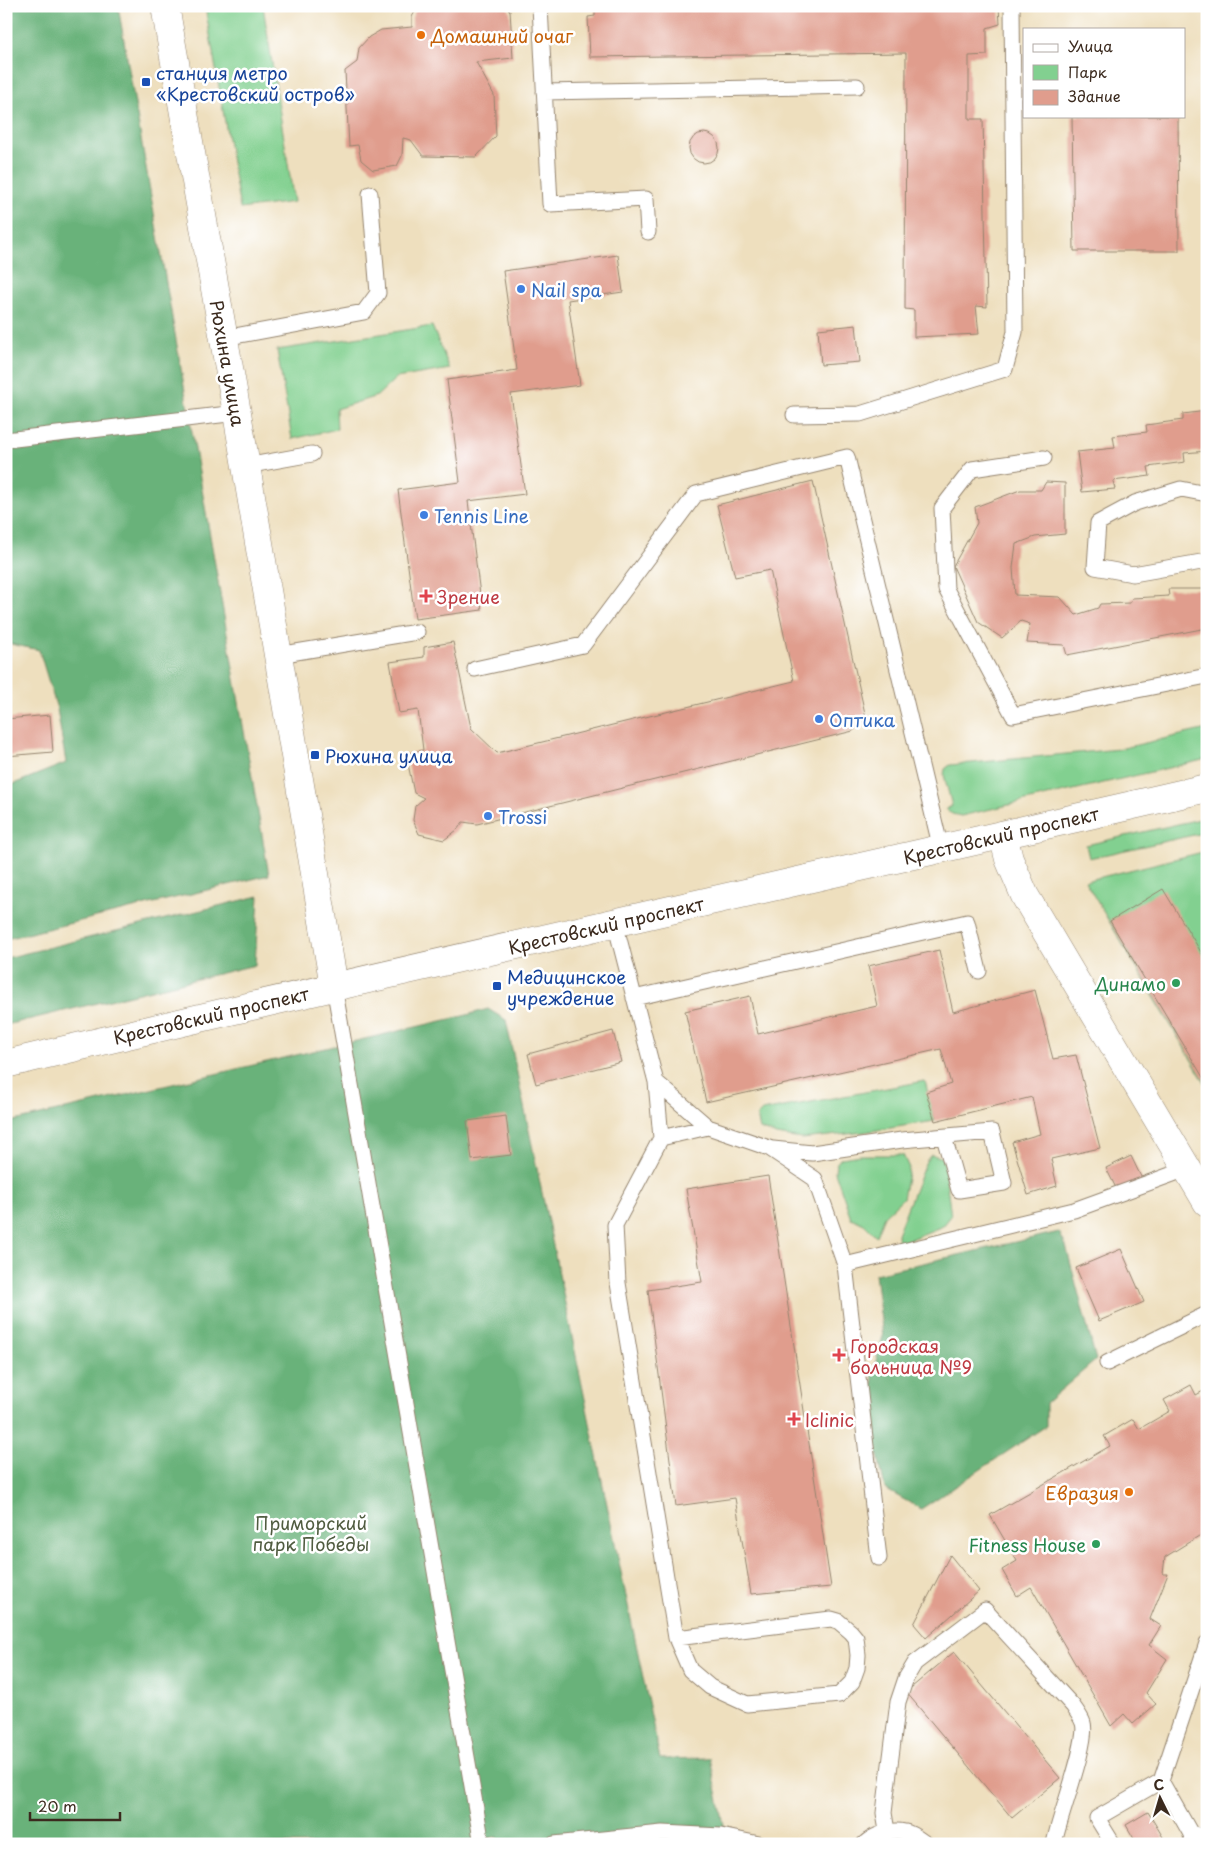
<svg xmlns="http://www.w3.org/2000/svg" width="1213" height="1850" viewBox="0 0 1213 1850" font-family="'Playpen Sans',sans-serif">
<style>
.green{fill:#82d090;stroke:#5e7d57}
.forest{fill:#69b27a;stroke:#526e4c}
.building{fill:#e09d8d}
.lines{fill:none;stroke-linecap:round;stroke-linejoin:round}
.service-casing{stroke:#94846e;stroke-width:17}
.minor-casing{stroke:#94846e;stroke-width:29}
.tertiary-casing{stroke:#94846e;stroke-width:29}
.service{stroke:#fff;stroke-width:15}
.minor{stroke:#fff;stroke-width:28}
.tertiary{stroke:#fff;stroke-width:28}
.food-dot{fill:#e8710a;stroke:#fff;stroke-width:2}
.transit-dot{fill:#1a4fb4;stroke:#fff;stroke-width:2}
.shop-dot{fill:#3f7fe0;stroke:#fff;stroke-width:2}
.health-dot{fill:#e0444e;stroke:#fff;stroke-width:2}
.leisure-dot{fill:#2e9e5b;stroke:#fff;stroke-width:2}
.labels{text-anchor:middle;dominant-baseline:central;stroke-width:5;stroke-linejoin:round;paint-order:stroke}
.food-label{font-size:18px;fill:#c56008;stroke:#fff;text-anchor:start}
.transit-label{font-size:18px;fill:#164399;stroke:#fff;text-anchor:start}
.shop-label{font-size:18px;fill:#366cbe;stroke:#fff;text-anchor:start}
.street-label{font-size:18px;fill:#3b2a1e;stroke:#fff}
.health-label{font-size:18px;fill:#be3a42;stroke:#fff;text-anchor:start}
.leisure-label{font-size:18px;fill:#27864d;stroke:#fff;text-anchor:end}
.park-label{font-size:18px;fill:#505c40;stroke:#fff}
</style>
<rect width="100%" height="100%" fill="#fff"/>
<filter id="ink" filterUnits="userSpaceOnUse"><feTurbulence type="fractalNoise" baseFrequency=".02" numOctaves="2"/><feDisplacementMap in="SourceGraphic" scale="10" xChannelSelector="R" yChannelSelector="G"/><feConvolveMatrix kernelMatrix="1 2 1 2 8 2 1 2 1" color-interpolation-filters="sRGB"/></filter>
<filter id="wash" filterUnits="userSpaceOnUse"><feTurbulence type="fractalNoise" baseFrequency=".0096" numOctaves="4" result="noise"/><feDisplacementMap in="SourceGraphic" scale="20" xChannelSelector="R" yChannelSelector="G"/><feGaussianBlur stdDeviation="1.12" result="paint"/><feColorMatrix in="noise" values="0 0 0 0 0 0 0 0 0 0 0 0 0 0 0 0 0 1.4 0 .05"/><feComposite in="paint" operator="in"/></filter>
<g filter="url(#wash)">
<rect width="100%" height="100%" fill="#eedfbe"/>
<!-- green -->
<path class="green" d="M205,6H263L294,202L240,209Z
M432,326L450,369L396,378L377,396L336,409L337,429L292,439L277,350Z
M1207,729V759L961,816L952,814L946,809L952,806L944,775L945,769L950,765L1119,749Z
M1200,819L1203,833L1089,858L1086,845Z
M1207,851V1086L1085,881Z
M925,1081L935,1121L865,1132L802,1139L776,1135L760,1129L757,1116L762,1111Z
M860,1155H903L909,1168L903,1198L884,1216L876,1236L864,1224L851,1218L835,1172L836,1164L841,1158Z
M931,1155L941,1157L944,1163L951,1216L943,1226L898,1244L897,1234L926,1161Z"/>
<!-- forest -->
<path class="forest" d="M6,6H118L269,875L6,939V787L66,763L57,709L39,650L6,643Z
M259,896L255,965L6,1025V958Z
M488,1009L506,1020L660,1759L710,1758L728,1844H500L497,1836L471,1844H6V1123L467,1015Z
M1059,1232L1066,1246L1096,1360L1046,1403V1426L921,1509L885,1489L871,1423L873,1372L883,1336L875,1274Z"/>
<g id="blocks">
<!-- building -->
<path class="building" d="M418,6H506L510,11L513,58L476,62L494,95L496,136L476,157L423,156L411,140L403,138L402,156L397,166L373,170L361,160L358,145L349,146L345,71L357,62L359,48L369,37L381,30L412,27V17Z
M595,6H999L1000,24L987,28V55L969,56V119H983L987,307L976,306L979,334L914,337V310L905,309L906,53L590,57L588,17L595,16Z
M1072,116H1178L1179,251H1074Z
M689 148a15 15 0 1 1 30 0a15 15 0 1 1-30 0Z
M618,255L623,292L568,300L580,385L511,394L525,494L468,501L482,610L415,619L398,490L460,482L447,380L517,370L503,271Z
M856,325L860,362L821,365L818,329Z
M1207,411V451L1184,453L1185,462L1148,467L1150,476L1113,481L1115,489L1082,492L1077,452L1115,448L1113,436L1147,432L1146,425L1183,420V414Z
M813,481L866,718L853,731L477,824L463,822L457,830L444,840L419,834L413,820L415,806L424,798L414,793L406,754L423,750L418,710L399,713L390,662L424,657V647L453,642L471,728L497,753L794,681L770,570L735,577L717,505Z
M1046,482L1065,483V534L1035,537L1016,544L1013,568L1015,595L1060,597L1076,615L1098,608L1100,604L1130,603L1132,598L1169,596L1168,589H1204L1207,581V628L1067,655L1064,645L1027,643L1030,624L1021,621L1002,638L978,622L953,566L977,523L975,507L1020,490H1041Z
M50,715L53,752L6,756V719Z
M1163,889L1207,962V1084L1110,921Z
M939,950L953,1012L1035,990L1053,1059L1076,1055L1100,1148L1051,1159L1057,1186L1028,1195L1012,1142L1040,1134L1032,1097L935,1121L926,1092L951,1084L941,1049L706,1102L685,1011L750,996L758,1034L877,1006L868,966Z
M613,1031L621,1062L536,1084L528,1054Z
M506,1116L511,1155L472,1160L467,1121Z
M1131,1156L1143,1181L1118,1192L1106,1168Z
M768,1176L831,1587L751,1594L735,1498L676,1506L648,1290L702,1282L686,1189Z
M1121,1249L1144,1302L1099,1321L1076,1268Z
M1191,1385L1196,1395L1207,1389V1531L1165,1557L1163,1574H1168L1150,1619L1161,1626L1149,1645L1167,1659L1146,1693L1156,1704L1133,1724L1124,1714L1111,1726L1031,1587L1017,1596L1002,1570L1017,1561L990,1515L1110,1446L1104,1436L1133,1419L1139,1429L1170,1411L1164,1400Z
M950,1555L979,1591L926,1638L914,1624Z
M954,1652L1060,1778L1012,1818L906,1692Z
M1148,1812L1167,1844H1137L1126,1825Z"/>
</g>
</g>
<g filter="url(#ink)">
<use href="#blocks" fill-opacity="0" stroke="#94846e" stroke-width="1"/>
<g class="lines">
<!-- service casing -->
<g class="service-casing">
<path id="service" d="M540,6L550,204L646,199L648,232
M544,92L857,86
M224,338L364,312L378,293L370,194
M794,415L860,414L1005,369L1015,332L1012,6
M6,440L237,413
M1044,458L972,469L942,508L946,589L1013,715L1207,676
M246,466L312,454
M1207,494L1181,489L1135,503L1098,523L1095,567L1133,574L1207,561
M278,655L417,632
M475,669L583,645L696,494L847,457L941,849
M615,923L656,1082L661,1138L615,1225L618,1283L676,1638L690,1670L710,1687L747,1704L839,1695L852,1682L857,1668L858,1655L856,1638L851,1632L838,1621L831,1619L676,1638
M334,986L482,1844
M634,998L967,922L979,971
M656,1082L708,1127
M661,1138L708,1127L769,1148L815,1179L845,1265L879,1558
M773,1149L812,1153L902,1140L992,1132L1004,1183L959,1190L944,1137
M845,1265L1074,1210L1173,1174L1186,1168
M1107,1363L1207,1314
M887,1831L884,1813L886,1796L898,1702L906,1678L915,1663L985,1610L1073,1706C1076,1711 1081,1717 1083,1723C1089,1741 1058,1820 1054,1844
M1191,1834L1207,1836
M554,1844L662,1833L721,1836L759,1844
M864,1844C875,1834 891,1829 905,1832C912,1833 920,1840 926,1844
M1113,1844L1097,1818L1161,1781
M1192,1844L1191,1834L1161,1781L1207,1643"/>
</g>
<!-- minor casing -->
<g class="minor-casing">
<path id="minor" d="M1003,835L1009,859L1025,896L1207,1202"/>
</g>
<!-- tertiary casing -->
<g class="tertiary-casing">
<path id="tertiary" d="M165,6L237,413L334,986
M6,1064C406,968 807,880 1207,788"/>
</g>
<!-- service -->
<use href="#service" class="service"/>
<!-- minor -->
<use href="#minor" class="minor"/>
<!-- tertiary -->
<use href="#tertiary" class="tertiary"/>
</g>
</g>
<!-- markers -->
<g class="food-dot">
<circle cx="421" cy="35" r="5"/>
<circle cx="1129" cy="1492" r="5"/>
</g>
<g class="transit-dot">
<rect x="141" y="77" width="10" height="10" rx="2.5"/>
<rect x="310" y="750" width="10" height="10" rx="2.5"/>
<rect x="492" y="981" width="10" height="10" rx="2.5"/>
</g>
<g class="shop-dot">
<circle cx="521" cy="289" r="5"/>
<circle cx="424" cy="515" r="5"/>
<circle cx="819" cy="719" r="5"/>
<circle cx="488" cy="816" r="5"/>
</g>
<g class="health-dot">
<path d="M423.5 588.5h5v5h5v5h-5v5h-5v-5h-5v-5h5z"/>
<path d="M836.5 1347.5h5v5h5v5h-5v5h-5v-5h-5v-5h5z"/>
<path d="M791.5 1411.5h5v5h5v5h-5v5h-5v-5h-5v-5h5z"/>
</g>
<g class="leisure-dot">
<circle cx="1176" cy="983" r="5"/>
<circle cx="1096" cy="1544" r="5"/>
</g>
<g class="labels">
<!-- food labels -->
<g class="food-label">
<text x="431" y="35">Домашний очаг</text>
<text x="1119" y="1492" text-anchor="end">Евразия</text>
</g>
<!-- transit labels -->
<g class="transit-label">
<text x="156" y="72">станция метро<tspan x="156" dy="21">«Крестовский остров»</tspan></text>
<text x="325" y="755">Рюхина улица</text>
<text x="507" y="976">Медицинское<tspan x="507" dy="21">учреждение</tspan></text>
</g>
<!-- shop labels -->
<g class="shop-label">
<text x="531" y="289">Nail spa</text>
<text x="434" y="515">Tennis Line</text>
<text x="829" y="719">Оптика</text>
<text x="498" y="816">Trossi</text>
</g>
<!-- street labels -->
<g class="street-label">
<text transform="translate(228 363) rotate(80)">Рюхина улица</text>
<text transform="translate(1001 835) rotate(-13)">Крестовский проспект</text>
<text transform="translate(606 925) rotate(-13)">Крестовский проспект</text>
<text transform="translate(211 1015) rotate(-13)">Крестовский проспект</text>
</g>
<!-- health labels -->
<g class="health-label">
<text x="437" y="596">Зрение</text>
<text x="850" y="1345">Городская<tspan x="850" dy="21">больница №9</tspan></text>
<text x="805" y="1419">Iclinic</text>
</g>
<!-- leisure labels -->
<g class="leisure-label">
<text x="1166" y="983">Динамо</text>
<text x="1086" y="1544">Fitness House</text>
</g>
<!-- park labels -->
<g class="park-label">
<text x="311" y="1522">Приморский<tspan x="311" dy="21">парк Победы</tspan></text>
</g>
</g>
<!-- margin -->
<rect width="1213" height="1850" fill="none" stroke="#fff" stroke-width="25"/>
<!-- legend -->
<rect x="1023" y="28" width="162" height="90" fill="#ffffff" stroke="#b1aaa5"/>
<rect x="1033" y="44" width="25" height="8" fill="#ffffff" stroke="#b1aaa5"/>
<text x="1068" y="52" font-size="15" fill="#3b2a1e">Улица</text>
<rect x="1033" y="65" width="25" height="15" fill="#82d090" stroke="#b1aaa5"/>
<text x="1068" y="78" font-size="15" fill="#3b2a1e">Парк</text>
<rect x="1033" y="90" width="25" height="15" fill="#e09d8d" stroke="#b1aaa5"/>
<text x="1068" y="102" font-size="15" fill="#3b2a1e">Здание</text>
<!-- north arrow -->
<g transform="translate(1160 1798) rotate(355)" stroke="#ffffff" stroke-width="4" paint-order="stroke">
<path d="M0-4L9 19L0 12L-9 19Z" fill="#3b2a1e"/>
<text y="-8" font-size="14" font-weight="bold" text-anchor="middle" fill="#3b2a1e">С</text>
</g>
<!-- scale -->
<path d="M30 1812v8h90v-8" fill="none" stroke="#3b2a1e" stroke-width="2.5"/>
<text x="38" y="1812" font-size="15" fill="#3b2a1e" stroke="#ffffff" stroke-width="4" paint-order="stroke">20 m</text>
</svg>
